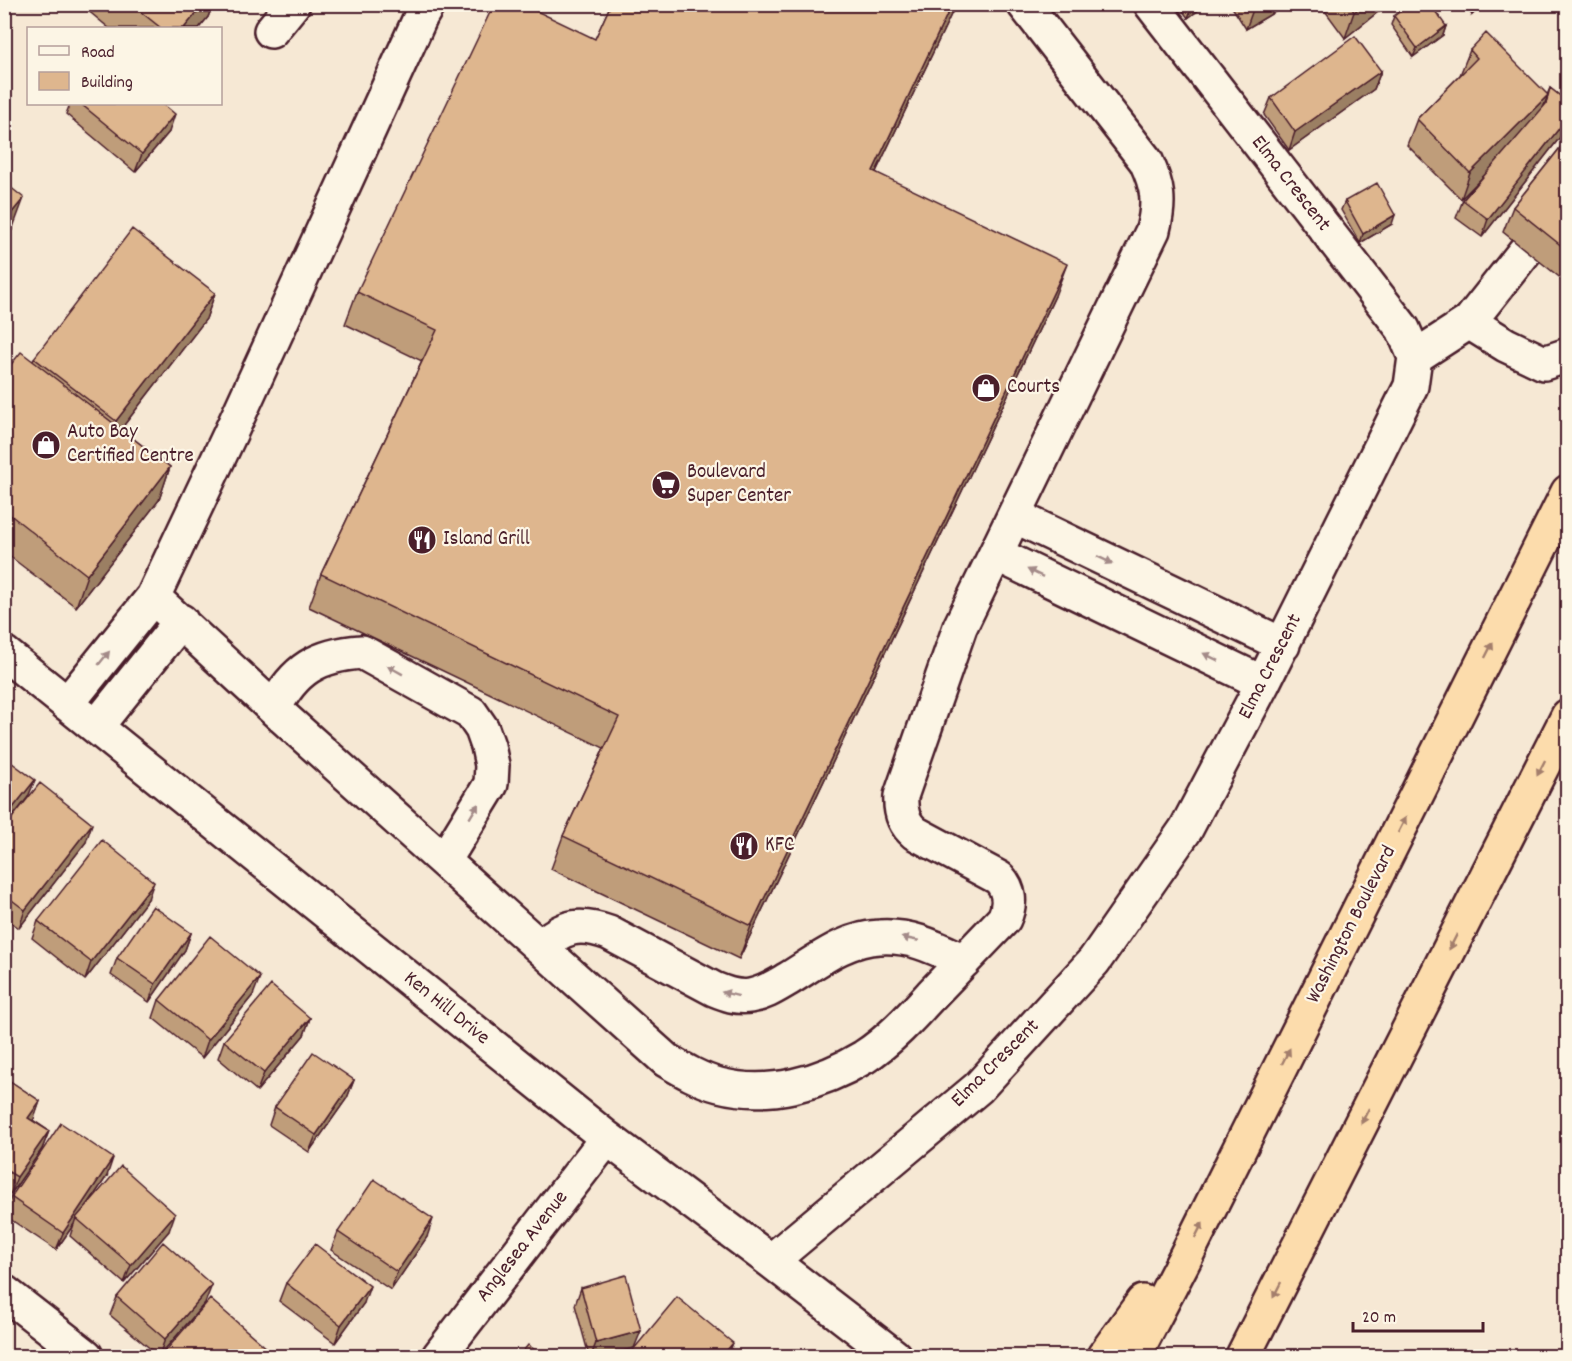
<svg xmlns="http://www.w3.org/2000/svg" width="1572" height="1361" viewBox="0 0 1572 1361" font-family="Dekko,sans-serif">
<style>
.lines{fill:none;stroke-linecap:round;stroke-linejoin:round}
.minor-casing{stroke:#4a1f2b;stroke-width:38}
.highway-casing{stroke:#4a1f2b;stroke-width:38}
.minor{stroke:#fcf5e5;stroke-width:33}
.highway{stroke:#fcdcac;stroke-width:33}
.wall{fill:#bf9d7a;stroke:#4a1f2b;stroke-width:1.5}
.shaded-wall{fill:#9b7f63;stroke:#4a1f2b;stroke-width:1.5}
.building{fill:#deb68e;stroke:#4a1f2b;stroke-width:1.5}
.oneway{fill:#a38a88}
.oneway2{fill:#a37e6c}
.labels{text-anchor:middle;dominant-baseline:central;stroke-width:4.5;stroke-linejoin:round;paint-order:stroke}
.street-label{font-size:21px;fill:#4a1f2b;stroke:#fcf5e5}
.poi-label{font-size:21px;fill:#4a1f2b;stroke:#fcf5e5;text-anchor:start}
</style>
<rect width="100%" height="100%" fill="#f6e8d4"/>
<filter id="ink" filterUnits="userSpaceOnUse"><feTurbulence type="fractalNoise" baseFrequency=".0167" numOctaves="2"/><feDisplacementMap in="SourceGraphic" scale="12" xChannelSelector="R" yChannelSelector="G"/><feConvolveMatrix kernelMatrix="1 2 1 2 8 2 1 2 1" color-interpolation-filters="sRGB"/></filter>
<g filter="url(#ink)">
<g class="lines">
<!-- minor casing -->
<g class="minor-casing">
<path id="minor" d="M271,31L293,4
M1469,322L1506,345L1544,363L1568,355
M1415,357L1469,322L1526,250
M1015,516L1283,645
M996,554L1263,683
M153,597L274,709L666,1060C683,1070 700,1080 719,1085C769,1098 821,1083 864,1057C889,1041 911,1017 931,995C955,970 980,944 1004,919C1011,904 1010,890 999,878L915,833C903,823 900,811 901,796L960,627L1153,230C1160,202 1158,187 1146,161L1024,4
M4,653L607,1138L771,1261L894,1356
M67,704L153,597L230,434L421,16L428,4
M274,709C294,669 318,655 362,652L471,713L482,729L488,746L492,765L491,784L444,861
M96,727L181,621
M540,947C563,926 579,922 609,933L714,989C726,994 737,998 750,996C764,994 776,986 788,979C816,962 846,938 880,937C912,935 936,948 964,961
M771,1261L978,1088L1094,961L1186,829L1263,683L1411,386L1415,357L1403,329L1151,4
M4,1292L86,1356
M439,1356L607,1138"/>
</g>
<!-- highway casing -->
<g class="highway-casing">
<path id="highway" d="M1104,1356L1143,1302
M1134,1356L1185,1258L1568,492
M1243,1356L1568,716"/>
</g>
<!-- minor -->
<use href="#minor" class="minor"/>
<!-- highway -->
<use href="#highway" class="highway"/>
</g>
<!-- wall -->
<path class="wall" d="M80,4H213L208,17L199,28H109Z
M611,4H956L876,172L1055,296L739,959L551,869L563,836L604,748L309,607L321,574L422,361L345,324L357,292L595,39Z
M1178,4H1207L1188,18Z
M1230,4H1288L1246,29Z
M1320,4H1388L1345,38Z
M1463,4H1484L1472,15Z
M1394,16L1446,26L1443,35L1413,57L1391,25Z
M1470,50L1547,95L1550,88L1568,102V127L1482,237L1456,218L1463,200L1487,173L1461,199L1407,145L1417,119L1460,75Z
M1381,71L1374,89L1289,150L1264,115L1271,98Z
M70,104H163L169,132L135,172L66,114Z
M1568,138V284L1503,232L1513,207Z
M1345,201L1392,224L1360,243L1341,210Z
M215,293L206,319L121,429L170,467L159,500L76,607L4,552V373L33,361L34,358Z
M4,828L86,842L19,928L4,917Z
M148,899L85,980L32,938L38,921Z
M191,933L185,950L149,1002L111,975L117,958Z
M253,995L202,1058L153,1018L159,1000Z
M310,1018L304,1035L257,1091L218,1058L224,1041Z
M4,1077L40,1101L33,1120L49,1131L42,1149L10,1195L4,1191Z
M354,1080L347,1098L309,1152L269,1125L275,1107Z
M107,1176L86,1207L169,1231L124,1283L70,1236L74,1224L56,1250L4,1215L11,1197Z
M338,1232L427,1237L391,1290L331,1250Z
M286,1283L364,1303L335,1343L279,1301Z
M581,1288L604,1356H589L575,1305Z
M117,1297L205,1303L159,1356L110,1315Z"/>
<!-- shaded-wall -->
<path class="shaded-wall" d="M204,4H213L208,17L199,28H184Z
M952,4H956L861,203L873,171Z
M1193,4H1207L1188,18Z
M1255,4H1288L1246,29Z
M1364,4H1388L1345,38L1354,12Z
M1477,4H1484L1472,15L1475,6Z
M1446,26L1443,35L1413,57L1417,48Z
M1381,71L1374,89L1289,150L1295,132Z
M1548,95L1538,121L1461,199L1470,173Z
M175,114L169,132L135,172L142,154Z
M1568,117V127L1482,237L1488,219Z
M24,198L12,230L4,240V222Z
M1395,215L1392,224L1360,243L1363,234Z
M1067,264L1055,296L739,959L751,926Z
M215,293L206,319L107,447L116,421Z
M170,467L159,500L76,607L87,575Z
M35,780L28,797L4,828V819Z
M92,824L86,842L19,928L25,910Z
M154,882L148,899L85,980L91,962Z
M191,933L185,950L149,1002L155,984Z
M260,977L253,995L202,1058L208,1040Z
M310,1018L304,1035L257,1091L264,1073Z
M9,1050L4,1064V1057Z
M354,1080L347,1098L309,1152L316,1135Z
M40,1101L34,1119L22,1135L28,1118Z
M49,1131L42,1149L10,1195L17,1177Z
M113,1158L107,1176L78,1219L76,1218L74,1224L56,1250L63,1233Z
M175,1214L169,1231L124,1283L131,1265Z
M433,1219L427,1237L391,1290L397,1272Z
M212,1285L205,1303L159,1356L165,1339Z
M370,1286L364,1303L335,1343L341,1325Z
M641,1331L634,1348L604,1356H591L596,1343Z
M733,1343L728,1356H722Z"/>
<!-- building -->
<path class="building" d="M131,4H204L184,28H161Z
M494,4H522L595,39L611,4H952L873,171L1067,264L751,926L563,836L619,717L321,574L437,330L357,292Z
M1349,4H1364L1354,12Z
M1410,4H1430L1446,26L1417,48L1394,16Z
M1486,33L1548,95L1470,173L1417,119L1477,58L1470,50Z
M1355,36L1381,71L1295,132L1271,98Z
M1550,88L1568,102V117L1488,219L1463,200L1546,104Z
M81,104H163L175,114L142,154Z
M1568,138V251L1513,207Z
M4,182L24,198L4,222Z
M1377,183L1395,215L1363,234L1345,201Z
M132,229L215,293L116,421L34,358Z
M21,352L170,467L87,575L4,510V373Z
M4,757L35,780L4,819Z
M40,783L92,824L25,910L4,894V828Z
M102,840L154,882L91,962L38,921Z
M153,906L191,933L155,984L117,958Z
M210,936L260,977L208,1040L159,1000Z
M271,985L310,1018L264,1073L224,1041Z
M4,1047L9,1050L4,1057Z
M313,1052L354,1080L316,1135L275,1107Z
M4,1077L40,1101L28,1118L49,1131L17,1177L4,1169Z
M61,1123L113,1158L63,1233L11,1197Z
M121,1166L175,1214L131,1265L76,1218Z
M374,1179L433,1219L397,1272L338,1232Z
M163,1242L212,1285L165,1339L117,1297Z
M315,1244L370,1286L341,1325L286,1283Z
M626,1275L641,1331L596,1343L581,1288Z
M677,1297L733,1343L722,1356H628Z
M210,1299L276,1356H164L162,1355Z
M528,1345L544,1356H519Z"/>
<!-- one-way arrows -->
<defs><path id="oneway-solid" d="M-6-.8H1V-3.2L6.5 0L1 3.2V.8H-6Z" transform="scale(1.5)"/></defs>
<g class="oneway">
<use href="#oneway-solid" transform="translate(1105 560) rotate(26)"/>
<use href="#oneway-solid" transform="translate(1035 573) rotate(-154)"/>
<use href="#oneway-solid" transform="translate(1211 657) rotate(-154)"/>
<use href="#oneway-solid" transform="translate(104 658) rotate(-51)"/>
<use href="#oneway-solid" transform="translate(395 670) rotate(-151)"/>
<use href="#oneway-solid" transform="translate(474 811) rotate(-59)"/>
<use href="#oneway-solid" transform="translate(910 939) rotate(-169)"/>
<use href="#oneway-solid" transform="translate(730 994) rotate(-166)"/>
</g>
<g class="oneway2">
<use href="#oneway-solid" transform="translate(1489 650) rotate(-63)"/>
<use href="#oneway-solid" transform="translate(1541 768) rotate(117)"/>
<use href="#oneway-solid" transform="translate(1402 825) rotate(-63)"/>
<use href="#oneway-solid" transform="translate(1453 942) rotate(117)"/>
<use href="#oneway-solid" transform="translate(1286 1056) rotate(-63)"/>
<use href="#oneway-solid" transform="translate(1365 1116) rotate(117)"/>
<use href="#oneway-solid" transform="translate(1199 1230) rotate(-63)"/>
<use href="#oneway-solid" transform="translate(1277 1290) rotate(117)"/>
</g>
</g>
<!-- icons -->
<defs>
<g id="shop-disc" transform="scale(1.5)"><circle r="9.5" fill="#4a1f2b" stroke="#fcf5e5"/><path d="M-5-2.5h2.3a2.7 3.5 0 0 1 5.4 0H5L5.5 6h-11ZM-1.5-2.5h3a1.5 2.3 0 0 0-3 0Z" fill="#fff"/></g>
<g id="supermarket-disc" transform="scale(1.5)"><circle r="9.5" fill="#4a1f2b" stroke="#fcf5e5"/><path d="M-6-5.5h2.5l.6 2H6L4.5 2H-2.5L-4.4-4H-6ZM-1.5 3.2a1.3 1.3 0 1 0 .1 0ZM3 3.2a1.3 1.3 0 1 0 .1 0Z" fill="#fff"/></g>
<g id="restaurant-disc" transform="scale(1.5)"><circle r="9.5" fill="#4a1f2b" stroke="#fcf5e5"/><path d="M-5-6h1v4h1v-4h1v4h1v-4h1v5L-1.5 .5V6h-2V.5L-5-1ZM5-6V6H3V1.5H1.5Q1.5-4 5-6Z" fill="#fff"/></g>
</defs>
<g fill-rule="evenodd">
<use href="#shop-disc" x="986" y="388"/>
<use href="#shop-disc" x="46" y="445"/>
<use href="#supermarket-disc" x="666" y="485"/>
<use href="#restaurant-disc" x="422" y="540"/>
<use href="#restaurant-disc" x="744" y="846"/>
</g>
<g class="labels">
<!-- street labels -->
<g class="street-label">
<text transform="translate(1290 184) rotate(52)">Elma Crescent</text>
<text transform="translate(1271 667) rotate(-63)">Elma Crescent</text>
<text transform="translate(1352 925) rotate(-63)">Washington Boulevard</text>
<text transform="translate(446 1009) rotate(39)">Ken Hill Drive</text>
<text transform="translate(996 1064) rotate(-45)">Elma Crescent</text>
<text transform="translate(523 1247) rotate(-52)">Anglesea Avenue</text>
</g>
<!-- poi labels -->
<g class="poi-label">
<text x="1007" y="388">Courts</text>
<text x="67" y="433">Auto Bay<tspan x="67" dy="24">Certified Centre</tspan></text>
<text x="687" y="473">Boulevard<tspan x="687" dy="24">Super Center</tspan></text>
<text x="443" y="540">Island Grill</text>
<text x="765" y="846">KFC</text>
</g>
</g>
<!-- margin -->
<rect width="1572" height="1361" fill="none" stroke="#fcf5e5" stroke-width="24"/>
<rect x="12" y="12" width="1548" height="1337" fill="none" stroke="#4a1f2b" stroke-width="2" filter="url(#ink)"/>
<!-- legend -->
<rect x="27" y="27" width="195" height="78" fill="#fcf5e5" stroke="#b59f9b" stroke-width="1.5"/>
<rect x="39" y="46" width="30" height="9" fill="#fcf5e5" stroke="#b59f9b" stroke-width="1.5"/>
<text x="81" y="57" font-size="18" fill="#4a1f2b">Road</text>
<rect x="39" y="72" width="30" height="18" fill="#deb68e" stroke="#b59f9b" stroke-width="1.5"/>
<text x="81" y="87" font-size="18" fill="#4a1f2b">Building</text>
<!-- scale -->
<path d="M1353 1322v9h130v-9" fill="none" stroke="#4a1f2b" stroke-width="3"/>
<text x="1362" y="1322" font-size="18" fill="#4a1f2b" stroke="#fcf5e5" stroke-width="4.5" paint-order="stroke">20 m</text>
</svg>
